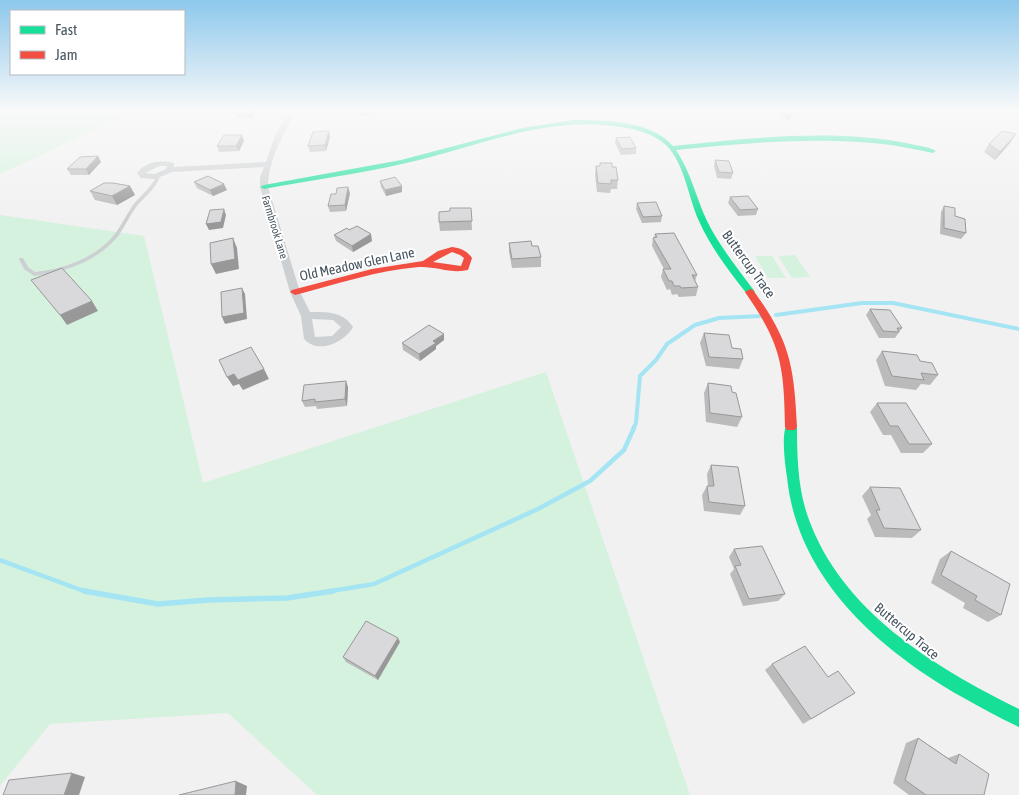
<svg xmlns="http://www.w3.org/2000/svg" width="1019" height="795" viewBox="0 0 1019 795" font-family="'Asap Condensed',sans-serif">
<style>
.green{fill:#d4f2de}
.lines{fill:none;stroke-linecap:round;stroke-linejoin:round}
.stream-far2{stroke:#a5e5f3;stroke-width:4}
.stream-far1{stroke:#a5e5f3;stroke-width:4.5}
.stream{stroke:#a5e5f3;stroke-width:5.5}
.lane{fill:#cdd0d2;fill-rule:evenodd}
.street{fill:#cdd0d2;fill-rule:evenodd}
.fast{fill:#16e098;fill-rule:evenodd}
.jam{fill:#f24e42;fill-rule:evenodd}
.wall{fill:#bbbbbc}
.shaded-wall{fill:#989899}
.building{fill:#d9d9db;stroke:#989899}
.labels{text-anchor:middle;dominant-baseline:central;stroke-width:4;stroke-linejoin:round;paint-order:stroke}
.far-street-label{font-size:11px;fill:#465460;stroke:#fff}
.street-label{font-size:14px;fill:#465460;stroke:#fff}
</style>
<rect width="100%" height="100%" fill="#f2f1f1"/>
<!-- green -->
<path class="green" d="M0,110H136L0,174Z
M0,215L144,236L203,483L546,372L690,795H317L228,713L50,724L0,786Z
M795,255L810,277L792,278L778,256Z
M755,256H772L786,278H768Z"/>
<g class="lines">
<!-- stream-far2 -->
<path class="stream-far2" d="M776,315L862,303H893L1019,329
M633,429L636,423L640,376L656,360L667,344L695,325L719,318L762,316"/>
<!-- stream-far1 -->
<path class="stream-far1" d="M0,560L81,590L91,592
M325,592L374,584L538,509L590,481L624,450L634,428"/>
<!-- stream -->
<path class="stream" d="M84,591L158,604L208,600L287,598L333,591"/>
<!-- lane -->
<path class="lane" d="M157,175L160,176C156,189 145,196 137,206C130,215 125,226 119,235C99,261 65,272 34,276L24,269L19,259V258H23L28,267L35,272C64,269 95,258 114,235C121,226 126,215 133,205C141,195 151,188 157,175Z"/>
<!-- street -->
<path class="street" d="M291,110H297C284,133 268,160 268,187L300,292L310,312C326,312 343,311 353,327C345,342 318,355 304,339L301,316L290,292L260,187V177L264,167L172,172L155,179L141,178L137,173C147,161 159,160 174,163V167L266,162L275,135ZM159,166H167L166,169L155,174L145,173ZM312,319L333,320L341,327L332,336L315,337Z"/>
<!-- fast -->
<path class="fast" d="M573,120C604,120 651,120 673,146C749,138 836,128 911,144C919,146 930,147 936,151L933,153C919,150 905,147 891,145C820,136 747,143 676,150C691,172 696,198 707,221C720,247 738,269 755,292L750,295L747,294C729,271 711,248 699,221C688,197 685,164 666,145C654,134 636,129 621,127C545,115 478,147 406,163C359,174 311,180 264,189L260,187L264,185L401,160L522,128Z
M791,422L795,424L797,427C797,457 798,489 808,517C841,611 934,667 1019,709V727C999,718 980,707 962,697C878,649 797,578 787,477C785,464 781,434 787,424Z"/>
<!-- jam -->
<path class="jam" d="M452,247C461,248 467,251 472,258L468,270C451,274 436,266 419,267C377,270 335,285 295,295L290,292L292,290L372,269L423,261L438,251ZM452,252L460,255L464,258L461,266L433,262Z
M750,289L753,290C790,341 794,365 797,427L795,430H787L785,427C784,365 781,344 745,292Z"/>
</g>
<!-- wall -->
<path class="wall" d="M255,110L251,118H237L235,113Z
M359,110H372L371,115L360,116Z
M777,110H796L788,121Z
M329,131L330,137L326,151L310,152L308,146Z
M616,138L636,148V154L621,155L615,143Z
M244,141L239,151L219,152L217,146Z
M1010,143L995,160L984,152L989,144Z
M98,156L101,162L89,175H71L67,169Z
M715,160L733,173L731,179L717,178L714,166Z
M600,163L612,167L618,180L617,189H611L610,193L597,192L595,175L596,166H600Z
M380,181L402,186V192L386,196L381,187Z
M194,182L227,190L213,196L197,188Z
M130,186L135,195L117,205L95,200L90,191Z
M350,193L346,211L330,212L328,206L336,194Z
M730,197L758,209L756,215L738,216L728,203Z
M637,203L662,216L661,222L642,223L636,209Z
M944,206L955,216L966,233L961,239L940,234L941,212Z
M471,208L472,230L440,231L439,222L450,211Z
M349,230L372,241L353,252L336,241L334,235Z
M655,234L697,275L695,281L698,287L696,296L679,297L677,294L672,295L670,289L667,290L661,277L663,269H664L652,246L653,238H654Z
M509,243L532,246L541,257V267L512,268L509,252Z
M870,309L902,328L895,338H879L866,315Z
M704,333L732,348L743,359L739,369L706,366L700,343Z
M444,334V340L436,346V349L420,361L403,350L402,343Z
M882,351L920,361L938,375L930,385L921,384L916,390L885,386L876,360Z
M708,383L732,392L742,417L737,427L706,422L704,393Z
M348,387L347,406L317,409L316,406L305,407L302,401Z
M877,403L932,444L923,453H901L891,435H883L870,412Z
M711,465L745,506L740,515L704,511L702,495L707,486H708L707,474Z
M870,487L921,530L912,538L875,537L867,519L871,515L862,496Z
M734,549L785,594L778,601L743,606L730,574L734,569L729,557Z
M951,551L1001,615L988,622L963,608L965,603L931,583L940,559Z
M400,642L378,680L346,662L343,657Z
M772,664L828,677L855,693L803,724L765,670Z
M918,738L948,758L959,754L984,795H909L893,783L906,743Z"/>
<!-- shaded-wall -->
<path class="shaded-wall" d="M250,110H255L251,118L249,112Z
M794,110H796L788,121L790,116Z
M329,131L330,137L326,151L325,145Z
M1016,134L1010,143L995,160L1000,152Z
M242,135L244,141L239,151L236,146Z
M98,156L101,162L89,175L86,169Z
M224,184L227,190L213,196L210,190Z
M130,186L135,195L117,205L112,196Z
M402,186V192L386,196L385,190Z
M348,187L350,193L346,211L345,205Z
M224,209L226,215L223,228L209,230L206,224Z
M371,234L372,241L353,252L352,246Z
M233,238L237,248L239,269L216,274L211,264Z
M242,288L245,294L247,319L225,324L222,317Z
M92,301L98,311L67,325L60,315Z
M444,334V340L436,346V349L420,361L419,354L433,341Z
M264,369L269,379L243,390L239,384L233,386L227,377L234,374Z
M346,381L348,387L347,406L345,399Z
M398,638L400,642L378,680L375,676Z
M72,773L85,777L79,795H64Z
M236,781L247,786L246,795H235Z"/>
<!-- building -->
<path class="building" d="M236,110H250L249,112L235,113Z
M784,110H794L790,116Z
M329,131L325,145L308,146L313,132Z
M1002,131L1016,134L1000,152L989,144Z
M224,135H242L236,146H217Z
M630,137L636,148L622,149L616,138Z
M98,156L86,169H67L80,157Z
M715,160L729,161L733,173L719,172Z
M600,163H612V167H616L618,180H611V184L598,183L596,166H600Z
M208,176L224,184L210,190L194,182Z
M395,177L402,186L385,190L380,181Z
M104,183H113L130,186L112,196L90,191Z
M348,187L345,205L328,206L331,194H336L337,188Z
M748,196L758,209L740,210L730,197Z
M656,202L662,216L643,217L637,203Z
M944,206L955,208V216L965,219L966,233L944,228Z
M450,208H471L472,221L439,222V212L450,211Z
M224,209L221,222L206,224L210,210Z
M357,226L371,234L352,246L334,235L347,228L349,230Z
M674,233L697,275H692L698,287L681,288L680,286H674L672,281H669L663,269H671L653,238L657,237L655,234Z
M233,238L235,259L211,264L210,243Z
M531,241L532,246H538L541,257L512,259L509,243Z
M62,268L92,301L60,315L31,280Z
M242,288L244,313L222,317L221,292Z
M870,309L890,310L902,328H897L899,332L883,331Z
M429,325L444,334L433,341L436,343L419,354L402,343Z
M704,333L729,335L732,348L741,349L743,359L709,357Z
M251,347L264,369L238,380L234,374L227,377L219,360Z
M882,351L917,355L920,361L932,363L938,375L921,373L924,380L892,376Z
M346,381L345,399L315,402V399L302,401L304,385Z
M708,383L731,386L732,392L736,393L742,417L710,413Z
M877,403H906L932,444H909L898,426H890Z
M711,465L738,467L745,506L709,502L707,486H714Z
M870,487L900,488L921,530L884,528L876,510H880Z
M762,546L785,594L749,599L735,566L741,565L734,549Z
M951,551L1010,584L1001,615L975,600L977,596L941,575Z
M366,621L398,638L375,676L343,657Z
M805,646L828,677L838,671L855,693L811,719L772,664Z
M918,738L956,764L959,754L989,774L984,795H926L905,780Z
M72,773L64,795H3L9,780Z
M236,781L235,795H179Z"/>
<!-- sky -->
<linearGradient id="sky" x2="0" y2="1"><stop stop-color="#8dc8ec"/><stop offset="0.5" stop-color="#f9f9f9"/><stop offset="1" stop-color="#f9f9f9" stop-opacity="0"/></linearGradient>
<rect width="1019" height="221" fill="url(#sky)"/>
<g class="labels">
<!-- far-street labels -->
<g class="far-street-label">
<text transform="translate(275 227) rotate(73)">Farmbrook Lane</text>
</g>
<!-- street labels -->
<g class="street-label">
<text transform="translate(357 264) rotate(-12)">Old Meadow Glen Lane</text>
<text transform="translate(749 264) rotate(54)">Buttercup Trace</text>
<text transform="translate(907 631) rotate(40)">Buttercup Trace</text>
</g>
</g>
<!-- legend -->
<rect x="10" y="10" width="175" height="65" fill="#ffffff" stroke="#b5bbbf"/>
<rect x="20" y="26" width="25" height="8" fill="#16e098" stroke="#b5bbbf"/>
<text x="55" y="35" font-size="15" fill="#465460">Fast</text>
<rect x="20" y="51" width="25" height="8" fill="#f24e42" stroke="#b5bbbf"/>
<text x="55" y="60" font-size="15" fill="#465460">Jam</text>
</svg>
